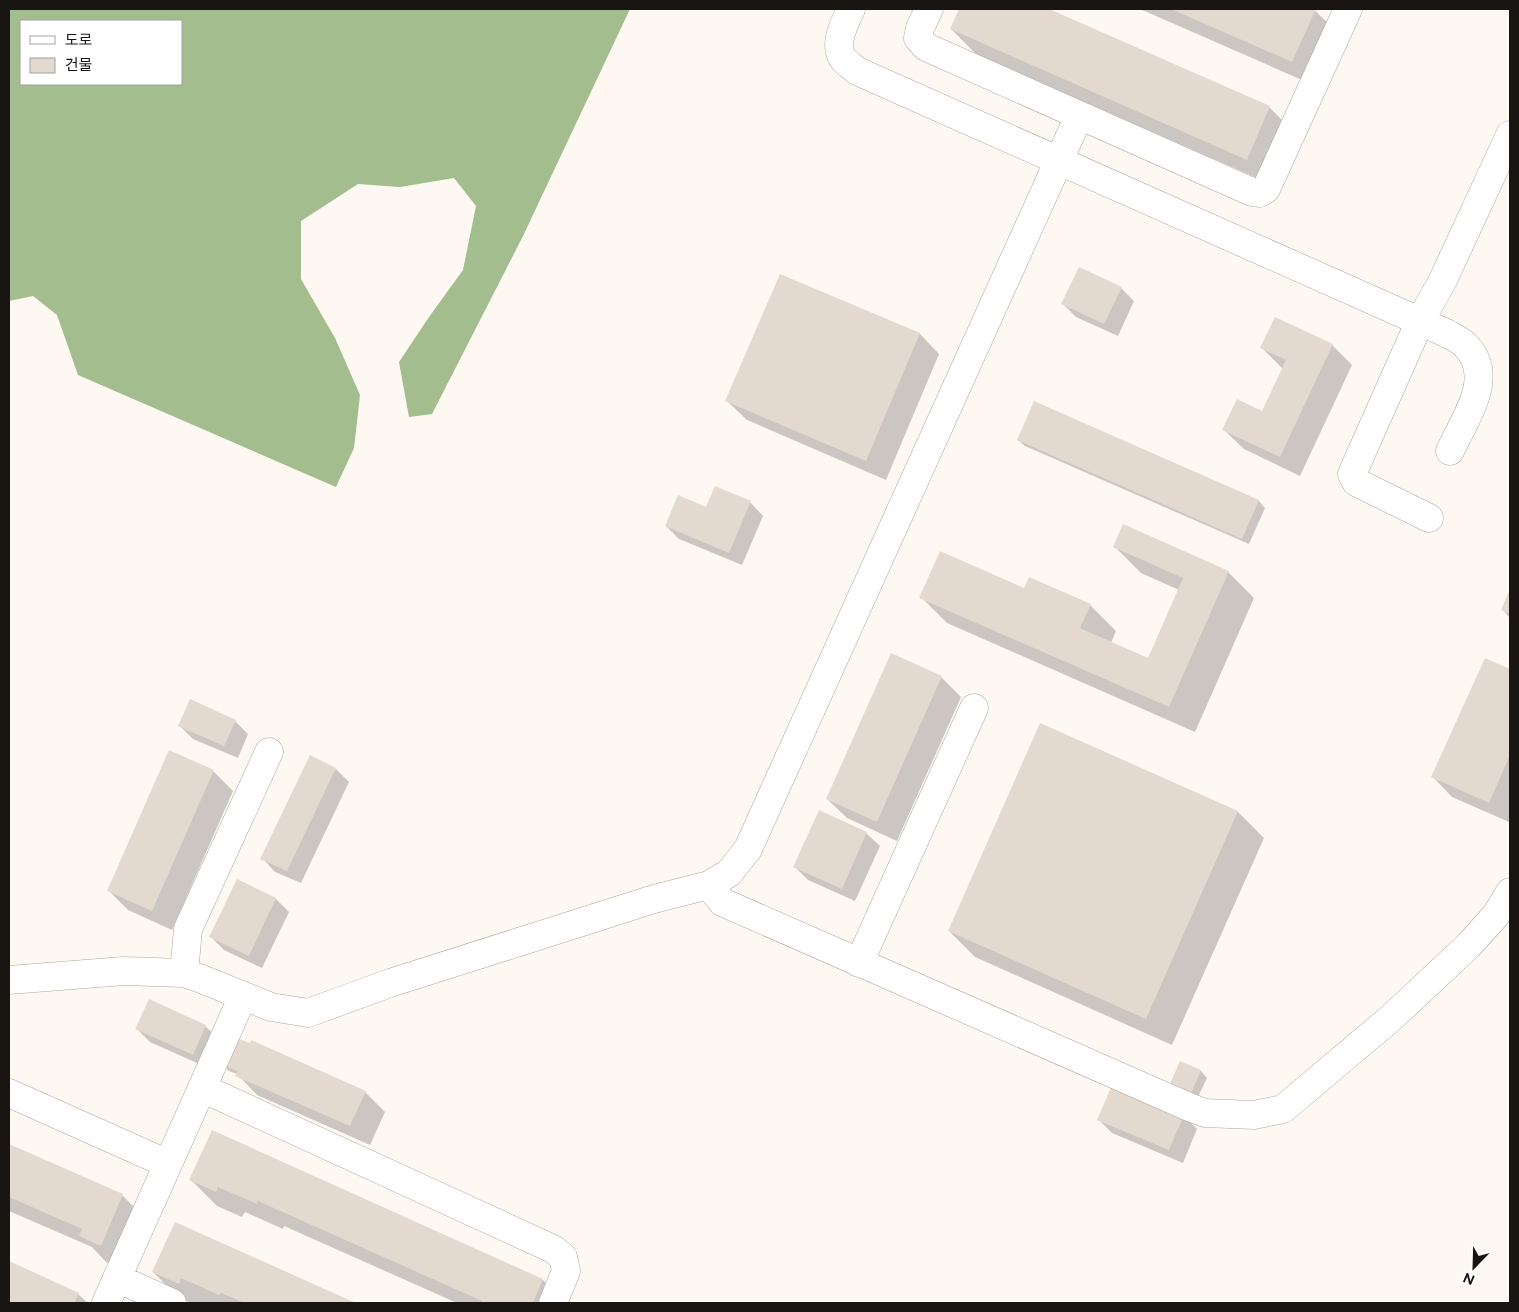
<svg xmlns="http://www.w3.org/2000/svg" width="1519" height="1312" viewBox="0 0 1519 1312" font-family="Figtree,'Noto Sans KR',sans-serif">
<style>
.forest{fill:#a3bd8f;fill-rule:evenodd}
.shadow{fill:#0003}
.building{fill:#e3d9cf}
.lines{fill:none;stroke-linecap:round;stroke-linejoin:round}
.minor-casing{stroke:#afa69c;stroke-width:29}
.minor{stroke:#fff;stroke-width:28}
</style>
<rect width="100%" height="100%" fill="#fef8f2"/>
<!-- forest -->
<path class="forest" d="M9,9H630L523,236L432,414L409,417L399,362L429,317L463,270L476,206L454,178L400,187L358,184L301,221V279L335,338L360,395L354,448L336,487L78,375L57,315L33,296L9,301ZM21,21H181V84H21Z"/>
<!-- shadow -->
<path class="shadow" d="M960,9H1046L1269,107L1295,133L1273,185L977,55L951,29Z
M1140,9H1313L1341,35L1318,87Z
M780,275L920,334L939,354L886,480L747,420L727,401Z
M1121,288L1134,301L1118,336L1076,317L1063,304Z
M1332,345L1352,365L1300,476L1244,449L1224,430L1263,413L1283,369L1262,348Z
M1034,403L1259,501L1265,508L1249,544L1025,446L1018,440Z
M750,502L763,516L742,565L679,539L666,526Z
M1115,547L1228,572L1254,598L1195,732L947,623L921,597L1025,590L1090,605L1116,631L1111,643L1149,659L1179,590L1141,573Z
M1510,592V618L1502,609Z
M1486,659L1510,670V818L1509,822L1452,797L1433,777Z
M941,677L961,697L897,841L847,818L827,799Z
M235,721L248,734L238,758L193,739L180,726Z
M1041,724L1238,812L1264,838L1172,1045L975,957L949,931Z
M336,769L349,782L301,883L275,872L262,858Z
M213,771L233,791L172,930L128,910L108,890Z
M866,833L880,846L855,901L808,880L795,867Z
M237,881L276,899L289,912L262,968L224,950L211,937Z
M205,1026L219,1039L206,1067L150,1042L137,1029Z
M1181,1062L1201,1071L1207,1078L1197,1099L1171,1084Z
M223,1065L365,1092L385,1112L370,1145L257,1095L237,1074L229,1071Z
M1184,1116L1197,1129L1183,1163L1112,1133L1099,1120Z
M212,1132L543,1280L566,1303H457L284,1226L283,1229L245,1212L242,1217L217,1206L191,1180Z
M9,1145L122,1195L148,1221L127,1271L106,1262L92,1247L9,1211Z
M175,1223L353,1303H191L179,1298L153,1272Z
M9,1263L78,1294L88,1303H9Z"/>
<!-- building -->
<path class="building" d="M959,9H1049L1270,106L1247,160L950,29Z
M1171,9H1316L1292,62Z
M1079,267L1122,287L1104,324L1061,304Z
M780,274L920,333L866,461L725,401Z
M1275,317L1333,344L1280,457L1222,430L1237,399L1262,411L1286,360L1260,348Z
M1034,401L1259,500L1242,539L1017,440Z
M715,486L751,501L729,553L665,526L678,495L706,507Z
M1123,524L1229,571L1169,707L919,598L940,551L1024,588L1029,577L1091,604L1080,628L1148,658L1183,578L1113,547Z
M1510,589V614L1501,610Z
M891,653L942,676L877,822L826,799Z
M1485,658L1510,669V755L1489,803L1431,777Z
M190,699L236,720L224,746L178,726Z
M1040,723L1238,811L1146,1019L948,931Z
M169,750L214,770L152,911L107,891Z
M310,755L336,768L287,871L260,859Z
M819,810L867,832L842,889L793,867Z
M237,879L276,898L249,956L209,937Z
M149,999L206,1025L193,1055L135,1029Z
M234,1037L250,1043L251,1040L366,1091L350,1126L235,1076L237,1071L222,1065Z
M1180,1061L1201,1070L1191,1094L1170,1084Z
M1112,1085L1184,1115L1169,1150L1097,1120Z
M212,1130L543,1279L533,1303H481L482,1301L258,1201L257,1204L218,1187L216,1192L189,1180Z
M9,1144L123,1194L101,1246L79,1236L82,1229L9,1197Z
M175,1222L356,1303H245L221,1293L219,1295L181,1278L179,1284L152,1272Z
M9,1261L79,1293L74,1303H9Z"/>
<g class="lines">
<!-- minor casing -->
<g class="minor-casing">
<path id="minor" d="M851,9C845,23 832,45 844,60C848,64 853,67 857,71L1446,333C1453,337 1463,341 1468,348C1495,379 1464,420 1450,451
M929,9L920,28L918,38L926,47L1252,192L1259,193L1266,189L1348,9
M1429,518L1356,482L1352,474L1420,321L1442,282L1510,135
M709,885L722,902L1189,1107L1205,1113L1254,1115L1283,1109L1391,1018L1469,945L1496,915L1510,892
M859,963L974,708
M184,973L188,929L269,752
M9,980L124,971L184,973L199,978L271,1007L308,1013L390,983L654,899L709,885L729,873L748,849L1079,116
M202,1088L553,1249L563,1257L566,1271L553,1303
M9,1093L168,1164
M117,1278L172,1303
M106,1303L243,996"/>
</g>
<!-- minor -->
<use href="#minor" class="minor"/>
</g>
<!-- border -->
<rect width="1519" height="1312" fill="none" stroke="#191512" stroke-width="20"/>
<!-- legend -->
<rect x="20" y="20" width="162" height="65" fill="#ffffff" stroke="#a3a1a0"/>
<rect x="30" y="36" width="25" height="8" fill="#ffffff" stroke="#a3a1a0"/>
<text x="65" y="45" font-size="15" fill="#191512">도로</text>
<rect x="30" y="58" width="25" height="15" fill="#e3d9cf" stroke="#a3a1a0"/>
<text x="65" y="70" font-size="15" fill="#191512">건물</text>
<!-- north arrow -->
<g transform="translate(1474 1267) rotate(203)" stroke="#ffffff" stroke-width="4" paint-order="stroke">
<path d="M0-4L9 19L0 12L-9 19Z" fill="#191512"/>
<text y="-8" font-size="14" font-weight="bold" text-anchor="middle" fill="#191512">N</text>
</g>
</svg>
